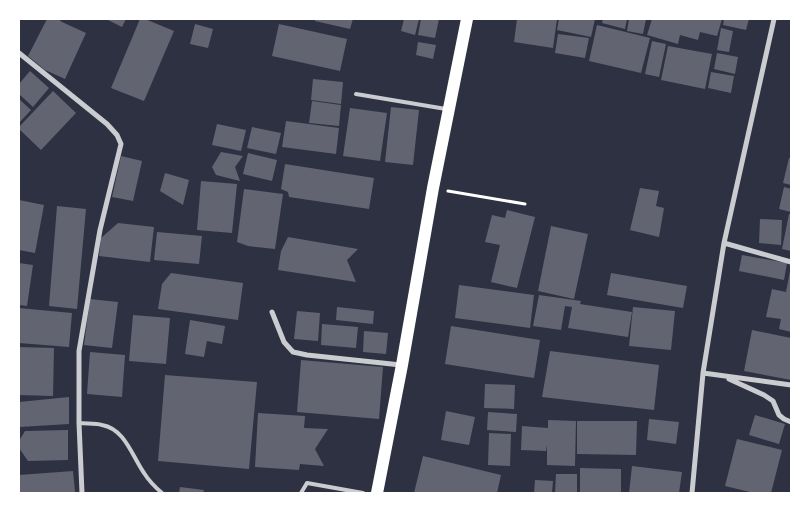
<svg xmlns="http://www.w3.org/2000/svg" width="810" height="512" viewBox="0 0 810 512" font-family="'IBM Plex Sans',sans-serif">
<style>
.building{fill:#626471}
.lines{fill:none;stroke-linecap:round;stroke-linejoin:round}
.path{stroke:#fff;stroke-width:3}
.service{stroke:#caccd0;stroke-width:4}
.minor{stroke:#caccd0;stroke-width:5}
.primary{stroke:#fff;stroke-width:12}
</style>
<rect width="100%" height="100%" fill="#2d3142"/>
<!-- building -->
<path class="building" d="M47,19H58L62,22L86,33L65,79L45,70L28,56Z
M106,19H126L122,27Z
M140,19H145L174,31L144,101L111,88Z
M315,19H353L350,29L315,21Z
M404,19H419L415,35L401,31Z
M421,19H439L435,38L418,35Z
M517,19H557L553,48L514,42Z
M559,19H595L591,37L557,30Z
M603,19H627L625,29L602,23Z
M629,19H646L643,34L627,31Z
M652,19H722L717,36L700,32L698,40L680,35L678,44L647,35Z
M724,19H749L746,30L723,25Z
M195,24L213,29L208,48L190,44Z
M279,24L347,39L340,71L272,56Z
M597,25L650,38L641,73L589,61Z
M721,28L733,31L729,52L717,50Z
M558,34L589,38L585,58L555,53Z
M652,41L666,44L659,77L645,74Z
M418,42L436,45L433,59L416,55Z
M668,46L712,54L705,89L661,80Z
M717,53L738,57L735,74L714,69Z
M30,71L49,88L33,107L19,94V84Z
M711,72L734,76L731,93L708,88Z
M313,79L343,82L341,104L311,100Z
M53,91L76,113L41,150L19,129V127Z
M19,99L31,110L19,123Z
M312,101L341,105L339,126L309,123Z
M391,107L419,110L413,165L385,162Z
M350,108L387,113L380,161L343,156Z
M286,121L339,128L336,154L282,147Z
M217,124L246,130L241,151L212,145Z
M252,127L281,133L276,154L247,148Z
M221,152L243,156L235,167L240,181L216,175L212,167Z
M248,153L277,160L272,181L243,174Z
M121,156L142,161L133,201L112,197Z
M789,158H791V185L783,183Z
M285,164L374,178L369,209L289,197L288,192L281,189Z
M165,173L189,180L183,205L160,191Z
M201,181L237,184L232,233L197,230Z
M784,187L791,189V212L779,209Z
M640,188L659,191L656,206L664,208L659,237L630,230Z
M244,189L283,194L275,249L248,246L237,242Z
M19,200L44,205L35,253L19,250Z
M57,206L86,209L77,309L49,306Z
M507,210L535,217L517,288L491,282L500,245L485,242L492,215L505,218Z
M789,214H791V251L782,249Z
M760,219L782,220L781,245L759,243Z
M118,223L154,227L150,262L99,256L101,238Z
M551,226L588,234L574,299L538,291Z
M157,232L202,236L199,264L154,260Z
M288,237L358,249L347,260L356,282L278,270L281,251Z
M742,255L787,263L784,280L739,271Z
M19,263L33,265L27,306L19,305Z
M790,271H791V332L779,329L781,319L766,317L772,289L786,292Z
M171,273L243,283L238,320L158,309L162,284Z
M611,273L687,286L683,308L607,295Z
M459,285L534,295L530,328L455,318Z
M539,295L581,301L580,304L632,312L628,337L568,328L572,307L565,306L561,330L533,326Z
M90,299L118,302L112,348L84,345Z
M337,307L374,311L373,324L336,320Z
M633,307L675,311L671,350L629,346Z
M19,308L72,313L69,347L19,343Z
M297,311L320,313L318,341L294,339Z
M133,315L170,318L166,364L129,361Z
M190,320L225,326L222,344L207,341L204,357L185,354Z
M322,324L358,327L356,348L321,345Z
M451,326L540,340L534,378L445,364Z
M752,330L791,338V380L744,371Z
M364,331L388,333L386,354L363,352Z
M19,347L54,348L53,396L19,395Z
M550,351L659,365L654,410L542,397Z
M90,352L125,355L122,397L87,394Z
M301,360L383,367L379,419L297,412Z
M165,375L257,382L249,469L158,461Z
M485,384L515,385L514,409L484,408Z
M69,397V424L20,427L19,402Z
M446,411L475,417L469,445L441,440Z
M488,412L517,414L516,432L487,430Z
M258,413L305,416L304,428L328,429L315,449L324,466L300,464L299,470L255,467Z
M755,415L785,424L779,444L749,435Z
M649,419L679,422L676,444L647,440Z
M548,420L576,421L575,466L547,465V445L546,451L521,450L522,426L548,428Z
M577,421H637L636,455L577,454Z
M68,430V460L28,461L19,448V441L25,431Z
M489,433L511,434L510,466L488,465Z
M737,439L782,450L771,493H754L725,486Z
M423,456L501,475L497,493H414Z
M632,466L682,472L679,493H629Z
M580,468L621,469V493H580Z
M73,471L75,492L19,493V475Z
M556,474H577V493H555Z
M535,480L553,481L552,493H534Z
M180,487L204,490L203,493H179Z"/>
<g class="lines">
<!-- path -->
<path class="path" d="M448,191L525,204"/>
<!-- service -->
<path class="service" d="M356,94L446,109
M79,423C86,424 95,423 102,425C125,429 132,456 144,473C149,481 155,487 162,493
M301,493L307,483L363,493"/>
<!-- minor -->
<path class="minor" d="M19,53L107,124L117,135L121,144L100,230L79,351V423L82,493
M724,243L791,262
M272,312L284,342L293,352L307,355L401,365
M703,373L791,385
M729,379L764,395L773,401L779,415L784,419L791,422
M692,493L703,373L724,243L774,19"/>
<!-- primary -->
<path class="primary" d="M377,493L402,365L433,188L467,19"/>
</g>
<!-- border -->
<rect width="810" height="512" fill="none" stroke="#ffffff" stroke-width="40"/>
</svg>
